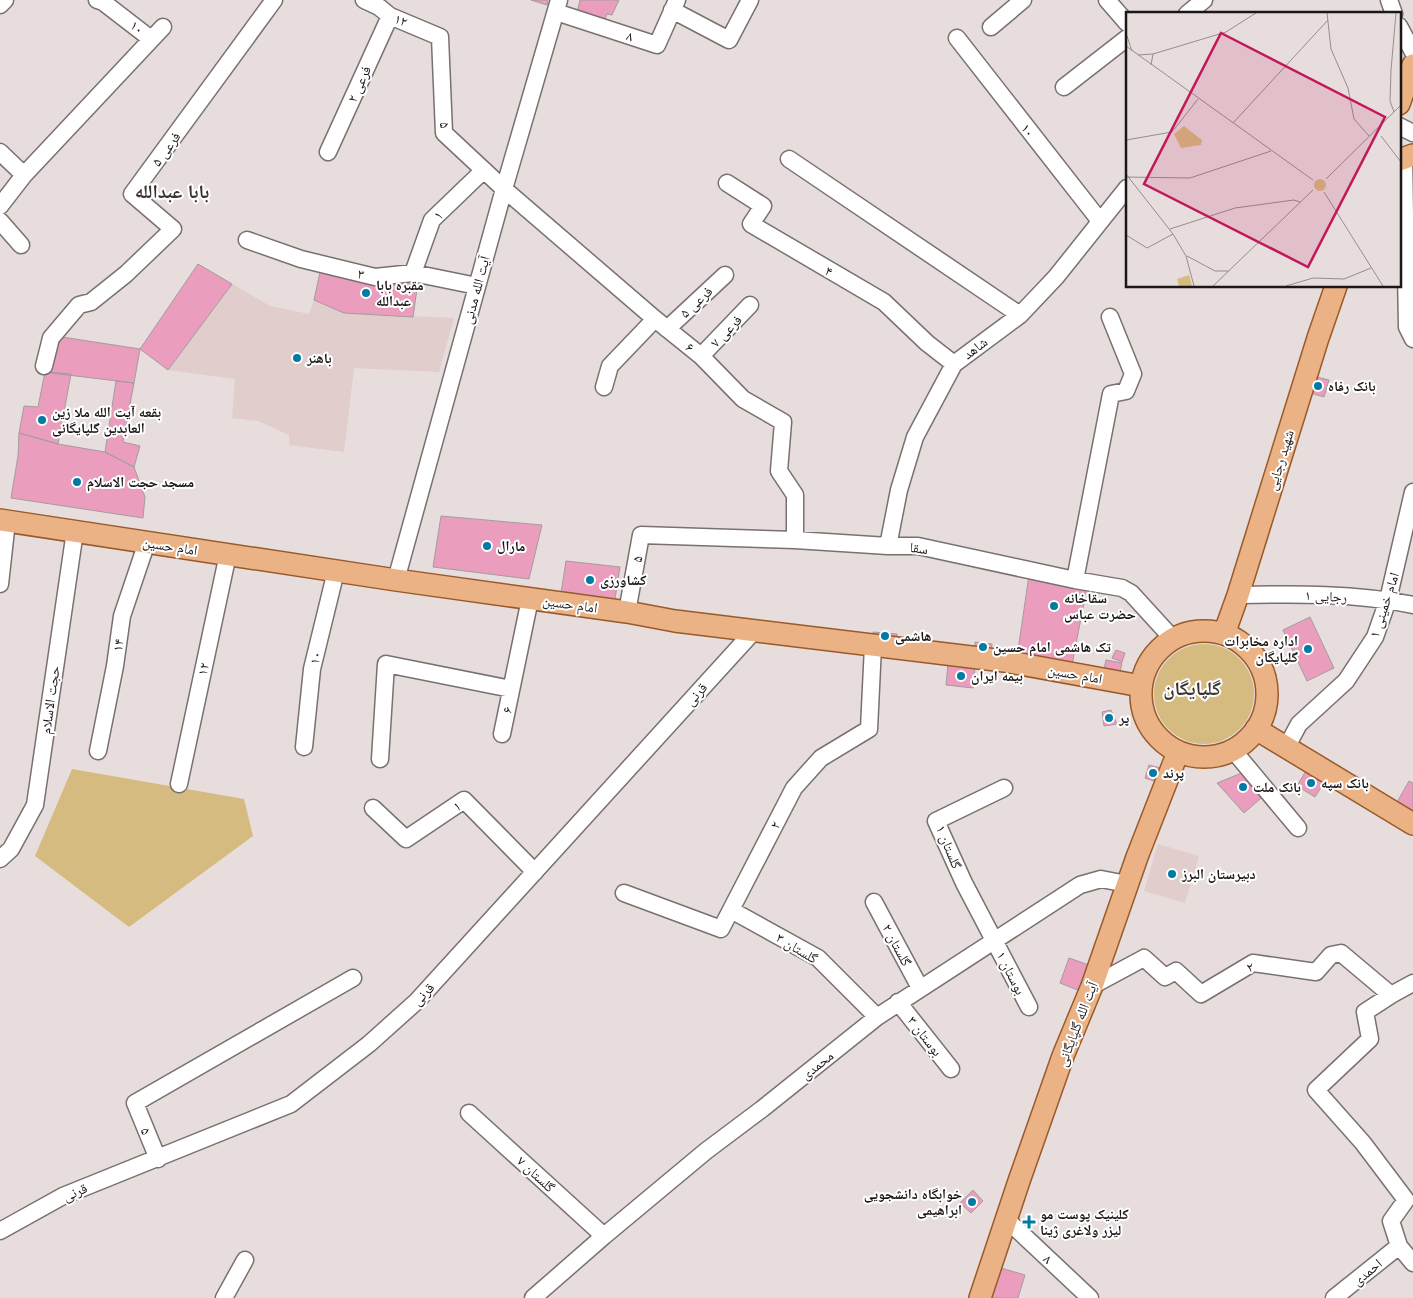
<svg xmlns="http://www.w3.org/2000/svg" width="1413" height="1298" viewBox="0 0 1413 1298" font-family="Quicksand,'Noto Naskh Arabic',sans-serif">
<style>
.built{fill:#e0cdcc}
.green{fill:#d6bb81}
.building{fill:#eb9dbe;stroke:#a49c9f}
.lines{fill:none;stroke-linecap:round;stroke-linejoin:round}
.minor-casing{stroke:#797070;stroke-width:19}
.major-casing{stroke:#995a2a;stroke-width:24}
.minor{stroke:#fff;stroke-width:16}
.major{stroke:#ebb285;stroke-width:21}
.poi-dot{fill:#017ba3;stroke:#fff;stroke-width:2}
.labels{text-anchor:middle;dominant-baseline:central;stroke-width:4;stroke-linejoin:round;paint-order:stroke}
.street-label{font-size:14px;fill:#1a1716;stroke:#fff}
.poi-label{font-size:14px;font-weight:bold;fill:#1a1716;stroke:#fff;text-anchor:start}
.district-label{font-size:19px;font-weight:bold;fill:#3a3332;stroke:#fff}
.inset-road{fill:none;stroke:#958e8d;stroke-width:1}
.view{fill:#c2185b;fill-opacity:0.15;stroke:#c2185b;stroke-width:2.5}
.inset-edge{fill:none;stroke:#1a1716;stroke-width:2.5}
</style>
<rect width="100%" height="100%" fill="#e7dddc"/>
<!-- built -->
<path class="built" d="M198,264L270,306L309,314L314,300L344,313L454,318L439,372L354,368L344,452L289,445V435L258,421L232,418L235,379L168,370L140,349Z
M1158,844L1199,856L1185,903L1144,891Z"/>
<!-- green -->
<path class="green" d="M1154 694a50 50 0 1 1 100 0a50 50 0 1 1-100 0Z
M72,769L244,799L253,836L129,927L35,856Z"/>
<!-- building -->
<path class="building" d="M531,0H548L547,5Z
M580,0H619L612,15L607,14L604,22L577,13Z
M198,264L232,284L168,370L140,349Z
M320,272L372,285L418,282L413,317L344,313L314,300Z
M62,337L140,349L134,383L51,373L55,349Z
M45,372L71,374L58,444L19,433L24,406L38,407Z
M1312,376L1329,380L1324,397L1307,392Z
M116,381L134,383L123,442L140,446L134,467L105,452Z
M19,433L58,444L105,452L134,467L145,497L143,518L11,498L18,456Z
M441,516L542,525L529,579L433,567Z
M566,561L620,567L615,599L561,593Z
M1029,575L1087,587L1072,665L1017,657Z
M1310,617L1334,668L1307,681L1283,630Z
M873,632L897,634V642L873,639Z
M975,642L992,644L991,653L975,651Z
M1116,650L1125,653L1122,662L1112,658Z
M1106,660L1122,663L1119,676L1103,673Z
M948,664L975,667L973,688L946,685Z
M1111,710L1117,724L1104,726L1102,712Z
M1149,765L1161,768L1157,782L1145,778Z
M1307,769L1325,781L1315,797L1297,786Z
M1249,770L1268,792L1244,813L1217,783Z
M1409,781L1413,783V814L1396,804Z
M1069,958L1089,965L1080,991L1060,983Z
M973,1190L983,1201L971,1213L960,1203Z
M1001,1268L1025,1275L1018,1298H992Z"/>
<g class="lines">
<!-- minor casing -->
<g class="minor-casing">
<path id="minor" d="M97,0L103,2L151,39
M364,0L379,7L390,16L440,37L444,133L504,189L655,319L701,356L743,399L783,422L779,471L795,495V540
M1107,0L1127,23
M1389,0L1394,14
M0,5L5,0
M672,10L729,40L750,0
M556,12L657,45L677,0
M1187,14L1204,0
M1399,26L1413,52
M991,27L1023,0
M957,38L1100,221
M1064,87L1127,38
M1399,126L1413,133
M0,152L24,175
M328,152L390,16
M1404,158L1407,327L1413,339
M789,159L1020,315
M727,183L763,206L751,224L884,302L927,343L954,364
M0,206L24,175L163,27
M0,221L21,245
M247,240L301,259L375,277L413,273L477,286
M413,273L432,220L484,170
M667,329L725,275
M701,356L750,305
M44,366L51,338L79,305L91,302L126,274L173,229L132,194L274,0
M604,387L610,366L655,319
M888,546L899,490L915,437L954,364L1020,315L1056,277L1127,188
M396,580L504,189L559,0
M1075,580L1111,394L1126,391L1133,374L1110,317
M0,584L7,521
M1238,595C1296,594 1356,593 1413,605
M627,612L641,535L795,540L888,546H918L1075,580L1122,588L1131,593L1173,639
M502,734L530,599
M304,747L312,669L336,571
M1286,748L1299,724L1346,681L1375,637L1388,600L1413,492
M1233,750L1298,828
M98,751L115,666L122,616L147,542
M380,759L386,664L511,689
M179,784L228,554
M1004,788L936,821L964,883L1029,1007
M373,808L406,839L464,800L535,872
M0,859L11,849L35,805L75,531
M624,893L721,929L794,788L821,758L869,729L873,646
M874,902L920,988
M731,910L818,958L877,1017
M1092,986L1144,958L1165,977L1176,971L1201,994L1253,963L1316,972L1331,955L1341,953L1391,995L1413,983
M1391,995L1365,1012L1370,1039L1316,1090L1363,1143L1406,1200L1391,1221L1399,1246L1413,1263
M898,1002L951,1069
M469,1113L604,1236
M158,1159L135,1103L353,978
M1006,1219L1090,1298
M0,1231L63,1196L291,1104L369,1044L417,1001L753,632
M224,1298L245,1260
M533,1298L604,1236L706,1151L762,1109L877,1017L1080,885L1101,879L1127,884
M1334,1298L1399,1246"/>
</g>
<!-- major casing -->
<g class="major-casing">
<path id="major" d="M1399,104L1413,65
M1399,160L1413,155
M0,520L396,580L627,612L675,621L1004,661L1141,686
M1141 694a63 63 0 1 1 126 0a63 63 0 1 1-126 0Z
M1224,634L1238,595L1318,338L1336,286
M1256,729L1413,824
M980,1298L1019,1181L1063,1056L1092,986L1137,857L1178,752"/>
</g>
<!-- minor -->
<use href="#minor" class="minor"/>
<!-- major -->
<use href="#major" class="major"/>
</g>
<!-- markers -->
<g class="poi-dot">
<circle cx="366" cy="293" r="5"/>
<circle cx="297" cy="358" r="5"/>
<circle cx="1318" cy="386" r="5"/>
<circle cx="42" cy="420" r="5"/>
<circle cx="77" cy="482" r="5"/>
<circle cx="487" cy="546" r="5"/>
<circle cx="590" cy="580" r="5"/>
<circle cx="1054" cy="606" r="5"/>
<circle cx="885" cy="636" r="5"/>
<circle cx="983" cy="647" r="5"/>
<circle cx="1308" cy="649" r="5"/>
<circle cx="961" cy="676" r="5"/>
<circle cx="1109" cy="718" r="5"/>
<circle cx="1153" cy="773" r="5"/>
<circle cx="1311" cy="783" r="5"/>
<circle cx="1243" cy="787" r="5"/>
<circle cx="1172" cy="874" r="5"/>
<circle cx="972" cy="1202" r="5"/>
<path d="M1026.5 1214.5h5v5h5v5h-5v5h-5v-5h-5v-5h5z"/>
</g>
<g class="labels">
<!-- street labels -->
<g class="street-label">
<text transform="translate(401 20) rotate(23)">۱۲</text>
<text transform="translate(137 27) rotate(37)">۱۰</text>
<text transform="translate(630 36) rotate(18)">۸</text>
<text transform="translate(359 84) rotate(-66)">فرعی ۲</text>
<text transform="translate(445 125) rotate(80)">۵</text>
<text transform="translate(1028 130) rotate(52)">۱۰</text>
<text transform="translate(166 149) rotate(-54)">فرعی ۵</text>
<text transform="translate(438 215) rotate(-47)">۱</text>
<text transform="translate(829 271) rotate(30)">۴</text>
<text transform="translate(361 274) rotate(14)">۳</text>
<text transform="translate(476 290) rotate(-75)">آیت الله مدنی</text>
<text transform="translate(696 302) rotate(-43)">فرعی ۵</text>
<text transform="translate(726 331) rotate(-46)">فرعی ۷</text>
<text transform="translate(690 347) rotate(39)">۶</text>
<text transform="translate(975 348) rotate(-37)">شاهد</text>
<text transform="translate(1280 460) rotate(-73)">شهید رجایی</text>
<text transform="translate(170 546) rotate(9)">امام حسین</text>
<text transform="translate(919 548) rotate(7)">سقا</text>
<text transform="translate(637 559) rotate(-80)">۵</text>
<text transform="translate(1326 596) rotate(3)">رجایی ۱</text>
<text transform="translate(570 604) rotate(8)">امام حسین</text>
<text transform="translate(1384 605) rotate(-72)">امام خمینی ۱</text>
<text transform="translate(118 645) rotate(-82)">۱۴</text>
<text transform="translate(315 658) rotate(-77)">۱۰</text>
<text transform="translate(203 669) rotate(-78)">۱۲</text>
<text transform="translate(1075 674) rotate(10)">امام حسین</text>
<text transform="translate(696 694) rotate(-48)">قرنی</text>
<text transform="translate(50 700) rotate(-82)">حجت الاسلام</text>
<text transform="translate(507 710) rotate(-78)">۶</text>
<text transform="translate(457 806) rotate(-26)">۱</text>
<text transform="translate(775 825) rotate(-63)">۲</text>
<text transform="translate(949 847) rotate(68)">گلستان ۱</text>
<text transform="translate(897 945) rotate(62)">گلستان ۲</text>
<text transform="translate(797 948) rotate(31)">گلستان ۳</text>
<text transform="translate(1250 967) rotate(-18)">۲</text>
<text transform="translate(1011 973) rotate(63)">بوستان ۱</text>
<text transform="translate(423 994) rotate(-46)">قرنی</text>
<text transform="translate(1077 1024) rotate(-69)">آیت الله گلپایگانی</text>
<text transform="translate(925 1036) rotate(52)">بوستان ۳</text>
<text transform="translate(817 1065) rotate(-38)">محمدی</text>
<text transform="translate(146 1131) rotate(68)">۵</text>
<text transform="translate(536 1174) rotate(43)">گلستان ۷</text>
<text transform="translate(75 1192) rotate(-23)">قرنی</text>
<text transform="translate(1048 1259) rotate(43)">۸</text>
<text transform="translate(1367 1272) rotate(-39)">احمدی</text>
</g>
<!-- poi labels -->
<g class="poi-label">
<text x="376" y="285">مقبره بابا<tspan x="376" dy="16">عبدالله</tspan></text>
<text x="307" y="358">باهنر</text>
<text x="1328" y="386">بانک رفاه</text>
<text x="52" y="412">بقعه آیت الله ملا زین<tspan x="52" dy="16">العابدین گلپایگانی</tspan></text>
<text x="87" y="482">مسجد حجت الاسلام</text>
<text x="497" y="546">مارال</text>
<text x="600" y="580">کشاورزی</text>
<text x="1064" y="598">سقاخانه<tspan x="1064" dy="16">حضرت عباس</tspan></text>
<text x="895" y="636">هاشمی</text>
<text x="1298" y="641" text-anchor="end">اداره مخابرات<tspan x="1298" dy="16">گلپایگان</tspan></text>
<text x="993" y="647">تک هاشمی امام حسین</text>
<text x="971" y="676">بیمه ایران</text>
<text x="1119" y="718">پر</text>
<text x="1163" y="773">پرند</text>
<text x="1321" y="783">بانک سپه</text>
<text x="1253" y="787">بانک ملت</text>
<text x="1182" y="874">دبیرستان البرز</text>
<text x="962" y="1194" text-anchor="end">خوابگاه دانشجویی<tspan x="962" dy="16">ابراهیمی</tspan></text>
<text x="1040" y="1214">کلینیک پوست مو<tspan x="1040" dy="16">لیزر ولاغری ژینا</tspan></text>
</g>
<!-- district labels -->
<g class="district-label">
<text x="172" y="191">بابا عبدالله</text>
<text x="1192" y="688">گلپایگان</text>
</g>
</g>
<!-- overview -->
<g transform="translate(1126 12)">
<rect width="275" height="275" fill="#e7dddc"/>
<path d="M58,114L76,128L75,133L55,136L48,122ZM188 173a6 6 0 1 1 12 0a6 6 0 1 1-12 0ZM63,263L66,274H53L51,267Z" fill="#d6bb81"/>
<path class="inset-road" d="M201,1L205,37L222,76L228,107L243,124M0,21L6,39M0,34L187,168M27,42L100,20L130,1M12,43L27,42L25,53M268,100L264,89L265,58L270,1M107,111L202,8M255,124L275,150M0,128L46,120L72,87M0,162L47,222L60,244L68,274M0,165L64,166L145,139M200,167L275,93M198,180L257,274M44,217L109,196L168,188L174,190M0,223L21,236L47,222M61,244L89,259H103M87,274L187,178M160,274L187,266L218,267L245,256"/>
<path class="view" d="M95,21L259,105L182,255L18,172Z"/>
<rect width="275" height="275" class="inset-edge"/>
</g>
</svg>
